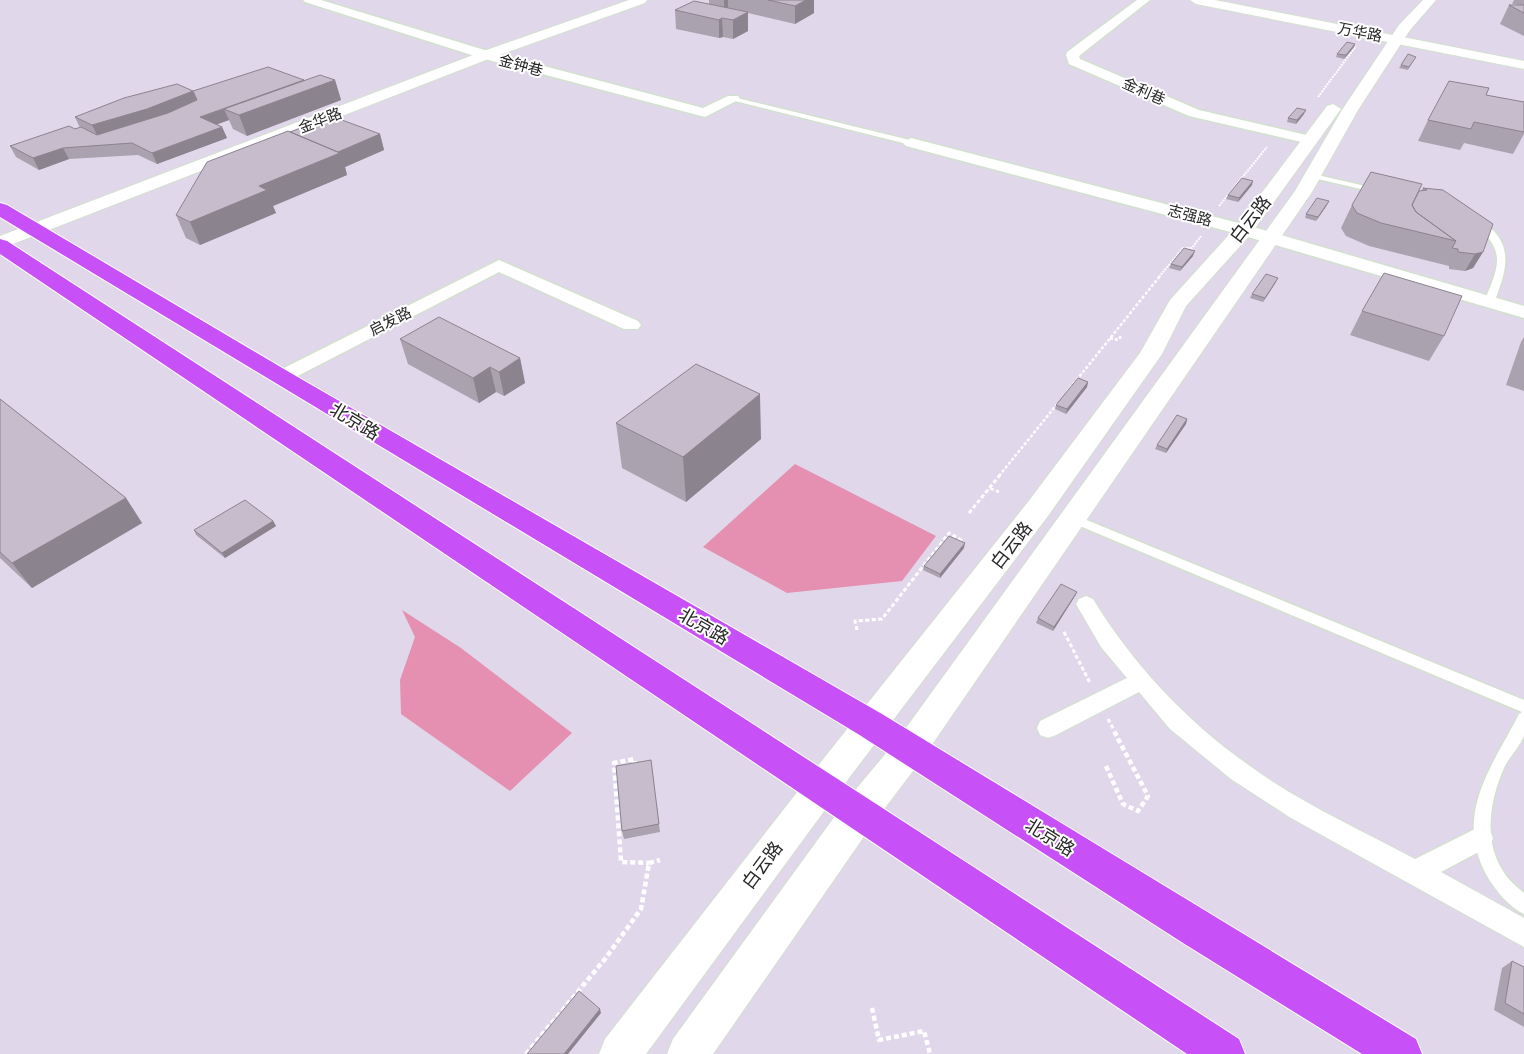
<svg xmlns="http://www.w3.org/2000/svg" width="1524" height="1054" viewBox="0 0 1524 1054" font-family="'IBM Plex Sans','Noto Sans SC',sans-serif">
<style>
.green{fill:#e590b1}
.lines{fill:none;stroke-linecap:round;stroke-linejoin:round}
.service-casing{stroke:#d2e1cd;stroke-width:3}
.pedestrian-casing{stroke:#d2e1cd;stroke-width:2}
.minor-casing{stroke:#d2e1cd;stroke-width:3}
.tertiary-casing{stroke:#d2e1cd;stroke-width:2}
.secondary-casing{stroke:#d2e1cd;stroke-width:2}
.primary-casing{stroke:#fff;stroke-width:2}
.path-far3{stroke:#fff;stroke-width:2;stroke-dasharray:2 1;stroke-linecap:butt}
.path-far2{stroke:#fff;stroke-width:2.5;stroke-dasharray:3 2;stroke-linecap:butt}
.path-far1{stroke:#fff;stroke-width:3;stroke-dasharray:4 2.5;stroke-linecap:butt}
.path{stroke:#fff;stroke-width:4.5;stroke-dasharray:5 3;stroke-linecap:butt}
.service{fill:#fff;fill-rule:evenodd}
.pedestrian{fill:#fff;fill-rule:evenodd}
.minor{fill:#fff;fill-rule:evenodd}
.tertiary{fill:#fff;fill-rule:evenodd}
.secondary{fill:#fff;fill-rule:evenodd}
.primary{fill:#c751f6;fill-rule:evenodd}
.wall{fill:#aaa2af}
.shaded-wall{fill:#8b848f}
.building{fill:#c6bccc;stroke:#8b848f}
.labels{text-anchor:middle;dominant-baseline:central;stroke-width:4;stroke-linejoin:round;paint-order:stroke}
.far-street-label{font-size:15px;fill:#272727;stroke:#fff}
.street-label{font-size:18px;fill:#272727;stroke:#fff}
</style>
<rect width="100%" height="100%" fill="#e1d7eb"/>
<!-- green -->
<path class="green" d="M795,464L936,536L902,581L787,593L703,547Z
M402,610L461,648L572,733L510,791L401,714L400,680L415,637Z"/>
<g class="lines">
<!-- service casing -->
<g class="service-casing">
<path id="service" d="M733,97L914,141L915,143L911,145L731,100L730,99Z
M1309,173L1378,189L1382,191L1378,193L1309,177Z
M1474,220C1480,219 1483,222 1488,226C1510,243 1508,265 1499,289C1497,295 1495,303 1489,305L1484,302C1499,266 1507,251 1474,224Z
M1072,514L1524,700C1524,711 1524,725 1524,735C1521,746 1509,757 1504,768C1490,799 1483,841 1503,871C1508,880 1516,886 1524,893V914C1509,907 1495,890 1487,876C1453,814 1492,767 1519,714L1522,712L1068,521L1066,518L1068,515Z"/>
</g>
<!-- pedestrian casing -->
<g class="pedestrian-casing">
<path id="pedestrian" d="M1086,596L1093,599C1132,663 1185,720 1247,764C1298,802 1359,829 1415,859L1481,826L1490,830L1493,838L1490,846L1441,872L1524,918V947L1291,818L1231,779L1170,729L1139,692L1056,735L1048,738L1040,735L1037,728L1040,721L1127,678L1101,647L1076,604L1079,599Z"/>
</g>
<!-- minor casing -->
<g class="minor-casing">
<path id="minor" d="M303,0H321L491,52L703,108L728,96H738L740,99L705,117L481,58L305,2Z
M1137,0H1150L1079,56L1080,59L1199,110L1315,137L1317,140L1315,143L1310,144L1189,116L1069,64L1066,55L1067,52Z
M911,138L1250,226L1524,306V318L1238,234L906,146L903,143Z
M499,260L638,321L641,325L638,329H624L499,272L288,381L281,383L274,381L270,377L274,373Z"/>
</g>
<!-- tertiary casing -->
<g class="tertiary-casing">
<path id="tertiary" d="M629,0H647L645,3L491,58L0,249V236L481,52Z
M1190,0H1215L1524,61V69L1196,4Z"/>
</g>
<!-- secondary casing -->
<g class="secondary-casing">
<path id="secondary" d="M1423,0H1436L1410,30L1358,110L1312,192L922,759L872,825L713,1054H667L673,1039L846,801L898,739L1295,191L1342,110L1399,25Z
M1333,104L1341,109L1251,234L1186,306L1162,354L1048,516L833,799L646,1054H599L605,1039L809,777L1028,502L1140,353L1170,300L1237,226L1327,106Z"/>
</g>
<!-- primary casing -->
<g class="primary-casing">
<path id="primary" d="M0,203L7,205L289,372L882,714L1416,1039L1422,1054H1362L1183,943L858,734L0,217Z
M0,239L7,241L1239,1039L1245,1054H1187L0,254Z"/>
</g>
<!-- path-far3 -->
<path class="path-far3" d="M1318,97L1356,46
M1219,206L1267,147
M1159,277L1183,248H1192L1201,236"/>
<!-- path-far2 -->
<path class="path-far2" d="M1110,338L1118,340L1122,335
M1067,392L1160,276
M999,476L1058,403"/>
<!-- path-far1 -->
<path class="path-far1" d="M990,488L999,492
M969,513L1000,475
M857,630L855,621L882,619L949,533L961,540L957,542
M1064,632L1090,683
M1108,719L1114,730"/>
<!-- path -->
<path class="path" d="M635,766L634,759L614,763L621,862L649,863
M1106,766L1123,804L1138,811L1148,796L1113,729
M872,1008L879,1040L924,1031L930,1054
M526,1054L605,959L641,909L649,863L660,860"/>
<!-- service -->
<use href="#service" class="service"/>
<!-- pedestrian -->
<use href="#pedestrian" class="pedestrian"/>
<!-- minor -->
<use href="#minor" class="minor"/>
<!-- tertiary -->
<use href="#tertiary" class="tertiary"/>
<!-- secondary -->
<use href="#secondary" class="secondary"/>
<!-- primary -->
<use href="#primary" class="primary"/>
</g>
<!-- wall -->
<path class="wall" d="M709,0H814V13L795,24L748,13V31L733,39L723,37L719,38L676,29L675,10L709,4Z
M1514,0H1524V36L1500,24L1509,5H1520L1512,4Z
M1355,44L1354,47L1344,59L1336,57L1337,54Z
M1414,60L1408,70L1399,68L1401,65Z
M304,80H335L341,100L247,136L233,129L229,120L217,124L222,127L227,138L157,164L138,155L69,159L39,170L16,157L10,146L80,128L75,117L193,91Z
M1486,95L1524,102V134L1513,154L1464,143L1460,150L1418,141L1428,120Z
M1304,114L1296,124L1287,122L1288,118Z
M290,132L380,134L384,150L345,167L347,175L273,206L276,213L200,245L186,238L176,215Z
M1252,185L1238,202L1226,199L1228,195Z
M1423,188L1443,190L1483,252L1473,268L1465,271L1449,269V266L1369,246L1346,236L1341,228L1352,205L1421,191Z
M1327,205L1316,221L1305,218L1306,214Z
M1193,256L1180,271L1169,268L1171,264Z
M1276,282L1263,302L1250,298L1252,294Z
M1362,311L1444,336L1429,361L1350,335Z
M1524,337V391L1506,385L1521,342Z
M400,339L520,358L525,383L504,396L496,392L479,403L408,364Z
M1088,382L1087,387L1066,414L1055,409L1056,405Z
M0,399L126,498L142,523L32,588L0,558Z
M1187,419L1186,424L1166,453L1155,449L1157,445Z
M616,423L761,439L686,502L622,468Z
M273,521L276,526L225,558L196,535L194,530Z
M964,548L940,578L923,570L924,566Z
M1077,592L1075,596L1053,631L1036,623L1038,618Z
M651,760L660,832L624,839L622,831Z
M1512,961L1524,967V1027L1494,1010L1502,968Z"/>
<!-- shaded-wall -->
<path class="shaded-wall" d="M724,0H728V9L724,11Z
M806,0H814V13L795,24V6Z
M748,12V31L733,39V20Z
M722,18L723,37L719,38V20Z
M1355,44L1354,47L1344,59L1346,55Z
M335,80L341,100L247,136L239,115Z
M193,91L202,111L102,145L92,125Z
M224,109L229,120L205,129L200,117Z
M1306,110L1304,114L1296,124L1297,120Z
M222,127L227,138L157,164L152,153Z
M380,134L384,150L345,167L347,175L273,206L276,213L200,245L190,222L259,186Z
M63,148L69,159L39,170L33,158Z
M1253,181L1252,185L1238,202L1239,198Z
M1329,201L1327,205L1316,221L1318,217Z
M1195,251L1193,256L1180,271L1182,267Z
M1483,252L1473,268L1465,271L1475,254Z
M1278,278L1276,282L1263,302L1265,298Z
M520,358L525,383L504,396L499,372Z
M490,367L496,392L479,403L473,378Z
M1088,382L1087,387L1066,414L1067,409Z
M760,394L761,439L686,502L683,457Z
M1187,419L1186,424L1166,453L1167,449Z
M126,498L142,523L32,588L12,563Z
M273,521L276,526L225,558L222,553Z
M965,543L964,548L940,578V574Z
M1077,592L1075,596L1053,631L1054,627Z
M600,1009L601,1013L568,1054H564Z"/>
<!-- building -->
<path class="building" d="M768,0H806L795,6Z
M694,1L748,12L733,20L722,18L719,20L675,10Z
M1509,5H1524V13Z
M1347,42L1355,44L1346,55L1337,54Z
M1408,54L1416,57L1409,67L1401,65Z
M268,67L304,80L200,117L222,127L152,153L132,143L63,148L33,158L10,146L69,126L75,129L81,127L97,135L168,113L197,100L193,91Z
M320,75L335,80L239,115L224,109Z
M1449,81L1489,88L1486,95L1524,102V132L1474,122L1471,129L1428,120Z
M177,84L193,91L147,109L92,125L75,117L124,98Z
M1297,108L1306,110L1297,120L1288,118Z
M331,116L380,134L338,152L290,132Z
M288,131L340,153L259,186L267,190L190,222L176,215L207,162Z
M1371,172L1422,184L1412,205L1416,212L1456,241L1381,223L1357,213L1352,205Z
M1242,178L1253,181L1239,198L1228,195Z
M1423,188L1443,190L1493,224L1483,252L1475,254L1458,252V249L1452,248L1456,241L1416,212L1412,205L1419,191L1427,190Z
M1317,198L1329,201L1318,217L1306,214Z
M1184,248L1195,251L1182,267L1171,264Z
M1384,273L1462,296L1444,336L1362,311Z
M1266,274L1278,278L1265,298L1252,294Z
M439,317L520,358L499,372L490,367L473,378L400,339Z
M696,364L760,394L683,457L616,423Z
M1078,378L1088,382L1067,409L1056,405Z
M0,399L126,498L12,563L0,552Z
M1177,415L1187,419L1167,449L1157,445Z
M245,500L273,521L222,553L194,530Z
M949,536L965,543L940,574L924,566Z
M1061,584L1077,592L1054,627L1038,618Z
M651,760L659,824L622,831L616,766Z
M1512,961L1524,967V1014L1505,1003Z
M579,991L600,1009L564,1054H527Z"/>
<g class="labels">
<!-- far-street labels -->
<g class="far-street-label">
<text transform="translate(1360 32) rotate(11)">万华路</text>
<text transform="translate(521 65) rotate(15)">金钟巷</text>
<text transform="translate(1144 91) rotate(24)">金利巷</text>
<text transform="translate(320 120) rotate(-21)">金华路</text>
<text transform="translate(1190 215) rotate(15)">志强路</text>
<text transform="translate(390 321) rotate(-27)">启发路</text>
</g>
<!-- street labels -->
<g class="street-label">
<text transform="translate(1250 219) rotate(-52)">白云路</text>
<text transform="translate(355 421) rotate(31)">北京路</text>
<text transform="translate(1011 545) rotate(-52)">白云路</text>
<text transform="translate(704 626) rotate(30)">北京路</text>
<text transform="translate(1050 837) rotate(32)">北京路</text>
<text transform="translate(762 865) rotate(-53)">白云路</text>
</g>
</g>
</svg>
